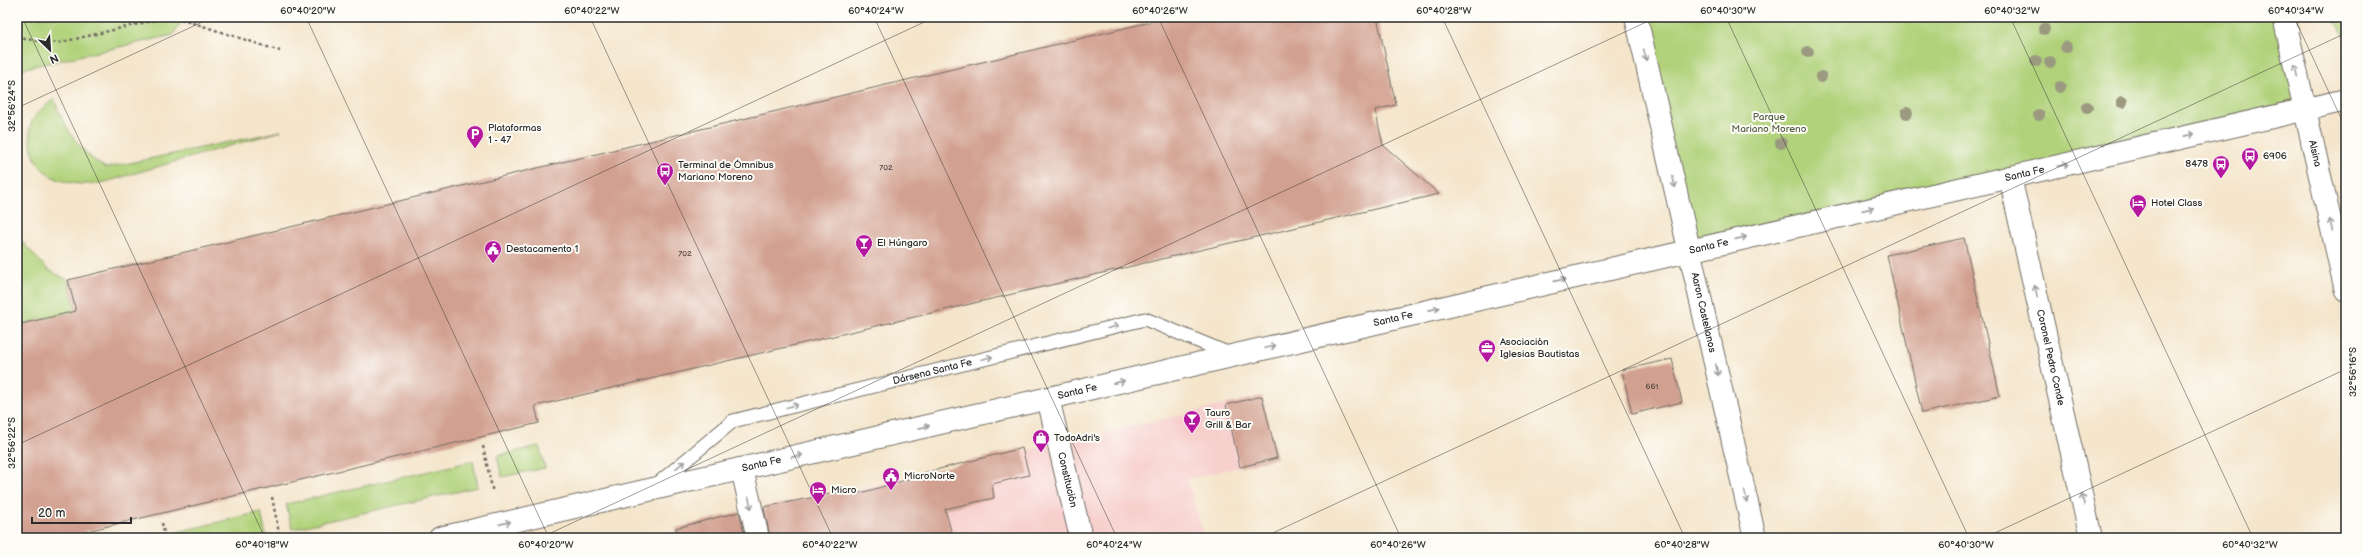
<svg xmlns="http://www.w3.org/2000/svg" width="2363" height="555" viewBox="0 0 2363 555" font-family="'Balsamiq Sans',sans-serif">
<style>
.built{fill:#f7d0ce}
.green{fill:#b1d27a;stroke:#6e7e52}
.building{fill:#d2a090}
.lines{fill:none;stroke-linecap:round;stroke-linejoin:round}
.lane-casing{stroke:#716c63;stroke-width:15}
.street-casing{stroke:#716c63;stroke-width:24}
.secondary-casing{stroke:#716c63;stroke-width:24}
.path{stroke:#716c63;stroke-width:2.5;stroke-dasharray:3 3;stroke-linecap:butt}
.lane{stroke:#fff;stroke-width:13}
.street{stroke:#fff;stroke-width:22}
.secondary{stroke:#fff;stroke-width:22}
.tree{fill:#9b9a80}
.oneway{stroke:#a0a0a0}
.ticks{fill:none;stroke:#2b2b2b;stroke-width:1;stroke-opacity:0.45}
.labels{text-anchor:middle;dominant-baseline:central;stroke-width:4;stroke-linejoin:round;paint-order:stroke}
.number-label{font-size:8px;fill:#554844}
.park-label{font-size:10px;fill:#535d43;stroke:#fdfcf7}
.poi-label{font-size:10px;fill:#2b2b2b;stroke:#fdfcf7;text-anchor:start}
.street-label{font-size:10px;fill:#2b2b2b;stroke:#fdfcf7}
.neatline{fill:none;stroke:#2b2b2b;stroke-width:1.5}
.ticks-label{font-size:10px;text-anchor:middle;fill:#2b2b2b}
</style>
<rect width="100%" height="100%" fill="#fdfcf7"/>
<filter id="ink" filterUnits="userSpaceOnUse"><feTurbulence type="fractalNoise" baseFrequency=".025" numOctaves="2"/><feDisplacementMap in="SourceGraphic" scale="8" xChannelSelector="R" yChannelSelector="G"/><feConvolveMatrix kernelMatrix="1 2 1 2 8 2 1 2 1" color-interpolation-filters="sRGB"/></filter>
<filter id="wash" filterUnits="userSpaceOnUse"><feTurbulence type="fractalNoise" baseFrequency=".012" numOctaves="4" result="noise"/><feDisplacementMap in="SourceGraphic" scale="16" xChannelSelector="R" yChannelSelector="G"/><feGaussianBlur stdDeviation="0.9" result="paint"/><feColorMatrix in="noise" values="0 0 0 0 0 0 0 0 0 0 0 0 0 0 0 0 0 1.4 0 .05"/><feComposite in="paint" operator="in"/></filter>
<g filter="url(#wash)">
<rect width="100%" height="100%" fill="#f4e5cb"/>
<!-- built -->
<path class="built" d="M1262,396L1277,458L1187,479L1205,538H649Z"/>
<!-- green -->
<path class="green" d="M17,17H184L173,35L17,70Z
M1636,17H2284L2304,109L1689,250Z
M2332,17H2346V37Z
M54,99C64,127 80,153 106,168L281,131L105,182C74,188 37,182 31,145C30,139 29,130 31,124C34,113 46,106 54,99Z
M17,236L47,269L68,280L76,311L17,325Z
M539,446L545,468L502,477L497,456Z
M473,461L478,487L292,529L286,504Z
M261,512L266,536L257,538H178L177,532Z"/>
<g id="blocks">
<!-- building -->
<path class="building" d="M1171,17H1377L1396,105L1375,110L1383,145L1439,194L535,406L539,423L83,532L79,538H17V325L76,311L68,280Z
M1964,238L2000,396L1922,413L1887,255Z
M1672,359L1682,402L1632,414L1622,370Z
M1262,396L1277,458L1240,467L1226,405Z
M1022,448L1029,475L992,484L994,498L945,509L953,538H770L764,507L856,489L857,494L909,479L908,477Z
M739,512L745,538H677L676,528Z"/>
</g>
</g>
<g filter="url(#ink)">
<use href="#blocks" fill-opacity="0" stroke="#716c63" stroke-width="1"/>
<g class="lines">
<!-- lane casing -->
<g class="lane-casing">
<g id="lane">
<path id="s1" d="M655,486L733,421L1145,319L1232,355"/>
</g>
</g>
<!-- street casing -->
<g class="street-casing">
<g id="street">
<path id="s2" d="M1636,17L1755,538"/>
<path id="s3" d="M2284,17L2346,291"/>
<path id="s4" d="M2010,177L2091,538"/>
<path id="s5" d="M1048,398L1081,538"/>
<path d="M742,469L758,538"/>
</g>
</g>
<!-- secondary casing -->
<g class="secondary-casing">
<g id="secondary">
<path id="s6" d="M440,538L2346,100"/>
</g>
</g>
<!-- path -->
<path class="path" d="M175,17L280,51
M17,38L58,43L168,17
M483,446L493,493
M272,497L280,538
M162,523L165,538"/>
<!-- lane -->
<use href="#lane" class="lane"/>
<!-- street -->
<use href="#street" class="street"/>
<!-- secondary -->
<use href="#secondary" class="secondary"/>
</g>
<!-- trees -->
<g class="tree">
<circle cx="2044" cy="29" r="6"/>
<circle cx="2066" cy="47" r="6"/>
<circle cx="1808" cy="52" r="6"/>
<circle cx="2036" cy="61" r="6"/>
<circle cx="2050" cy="62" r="6"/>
<circle cx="1821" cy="77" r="6"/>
<circle cx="2060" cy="87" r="6"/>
<circle cx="2122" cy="102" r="6"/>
<circle cx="2087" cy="107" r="6"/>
<circle cx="1907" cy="113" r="6"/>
<circle cx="2039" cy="115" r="6"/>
<circle cx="1781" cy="143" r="6"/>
</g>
<!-- one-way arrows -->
<defs><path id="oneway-shaft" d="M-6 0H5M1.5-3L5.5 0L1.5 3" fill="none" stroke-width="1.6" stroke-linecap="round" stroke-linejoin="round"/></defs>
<g class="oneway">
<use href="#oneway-shaft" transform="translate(1645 55) rotate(77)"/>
<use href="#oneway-shaft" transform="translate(2296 71) rotate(-103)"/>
<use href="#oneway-shaft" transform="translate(2189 135) rotate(-13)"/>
<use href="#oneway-shaft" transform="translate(2063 165) rotate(-13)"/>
<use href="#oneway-shaft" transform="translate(1674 182) rotate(77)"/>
<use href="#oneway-shaft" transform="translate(1868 209) rotate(-13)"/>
<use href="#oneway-shaft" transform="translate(2331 225) rotate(-103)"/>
<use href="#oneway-shaft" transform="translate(1741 238) rotate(-13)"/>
<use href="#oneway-shaft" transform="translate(1560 280) rotate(-13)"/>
<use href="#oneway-shaft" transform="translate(2036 291) rotate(-103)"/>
<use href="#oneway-shaft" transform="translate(1434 309) rotate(-13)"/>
<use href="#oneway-shaft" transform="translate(1113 327) rotate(-14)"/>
<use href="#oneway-shaft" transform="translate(1270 347) rotate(-13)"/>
<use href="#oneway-shaft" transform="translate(987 358) rotate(-14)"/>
<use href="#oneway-shaft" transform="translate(1717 370) rotate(77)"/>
<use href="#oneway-shaft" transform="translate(1119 382) rotate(-13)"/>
<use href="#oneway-shaft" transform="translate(792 406) rotate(-14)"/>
<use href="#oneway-shaft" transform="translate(924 427) rotate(-13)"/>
<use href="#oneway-shaft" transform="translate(797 456) rotate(-13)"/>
<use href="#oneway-shaft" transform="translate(680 465) rotate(-40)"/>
<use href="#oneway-shaft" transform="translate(1746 497) rotate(77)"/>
<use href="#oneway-shaft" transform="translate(2083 500) rotate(-103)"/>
<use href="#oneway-shaft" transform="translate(750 503) rotate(77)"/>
<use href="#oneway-shaft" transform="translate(505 523) rotate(-13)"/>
</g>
</g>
<!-- ticks -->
<path class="ticks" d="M22,17L265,538M306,17L549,538M590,17L833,538M874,17L1117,538M1158,17L1401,538M1442,17L1685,538M1726,17L1969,538M2010,17L2253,538M2294,17L2346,129M17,108L213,17M17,445L935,17M540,538L1657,17M1262,538L2346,33M1984,538L2346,369"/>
<!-- icons -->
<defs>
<g id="parking-pin" transform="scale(0.9)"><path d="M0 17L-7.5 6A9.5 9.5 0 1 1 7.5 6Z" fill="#b5179e" stroke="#fdfcf7"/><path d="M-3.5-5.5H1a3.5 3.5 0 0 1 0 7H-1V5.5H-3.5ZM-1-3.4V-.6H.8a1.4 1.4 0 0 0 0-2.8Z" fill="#fff"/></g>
<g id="bus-pin" transform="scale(0.9)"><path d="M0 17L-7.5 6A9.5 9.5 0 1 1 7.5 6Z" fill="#b5179e" stroke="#fdfcf7"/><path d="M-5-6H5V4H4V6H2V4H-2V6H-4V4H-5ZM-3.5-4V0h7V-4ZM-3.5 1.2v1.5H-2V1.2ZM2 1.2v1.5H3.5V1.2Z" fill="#fff"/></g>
<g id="hotel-pin" transform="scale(0.9)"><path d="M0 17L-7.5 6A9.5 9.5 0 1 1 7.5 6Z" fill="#b5179e" stroke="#fdfcf7"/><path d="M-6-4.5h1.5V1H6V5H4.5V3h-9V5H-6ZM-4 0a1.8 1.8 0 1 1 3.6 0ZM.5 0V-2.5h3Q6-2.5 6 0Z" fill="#fff"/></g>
<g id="bar-pin" transform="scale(0.9)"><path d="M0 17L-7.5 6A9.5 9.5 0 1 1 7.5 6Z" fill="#b5179e" stroke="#fdfcf7"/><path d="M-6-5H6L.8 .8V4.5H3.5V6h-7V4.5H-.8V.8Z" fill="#fff"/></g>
<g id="civic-pin" transform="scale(0.9)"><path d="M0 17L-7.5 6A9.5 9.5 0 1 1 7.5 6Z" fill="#b5179e" stroke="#fdfcf7"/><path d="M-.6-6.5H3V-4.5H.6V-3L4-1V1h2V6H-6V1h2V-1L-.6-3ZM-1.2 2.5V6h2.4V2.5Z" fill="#fff"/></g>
<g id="office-pin" transform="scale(0.9)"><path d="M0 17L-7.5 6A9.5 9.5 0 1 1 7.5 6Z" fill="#b5179e" stroke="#fdfcf7"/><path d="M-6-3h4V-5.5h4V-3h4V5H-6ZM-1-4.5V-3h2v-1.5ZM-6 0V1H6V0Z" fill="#fff"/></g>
<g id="shop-pin" transform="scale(0.9)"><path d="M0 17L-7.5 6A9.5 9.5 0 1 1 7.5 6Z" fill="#b5179e" stroke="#fdfcf7"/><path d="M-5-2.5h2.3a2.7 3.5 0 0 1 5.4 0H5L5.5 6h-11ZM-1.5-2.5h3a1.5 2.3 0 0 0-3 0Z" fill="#fff"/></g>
</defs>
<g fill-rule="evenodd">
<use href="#parking-pin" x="475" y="134"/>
<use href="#bus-pin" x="2250" y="156"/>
<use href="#bus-pin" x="2221" y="164"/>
<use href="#bus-pin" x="665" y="171"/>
<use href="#hotel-pin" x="2138" y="203"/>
<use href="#bar-pin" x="864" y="243"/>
<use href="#civic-pin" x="493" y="249"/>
<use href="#office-pin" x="1487" y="348"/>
<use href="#bar-pin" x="1192" y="419"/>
<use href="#shop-pin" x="1041" y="438"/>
<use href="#civic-pin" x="891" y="476"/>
<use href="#hotel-pin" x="818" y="490"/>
</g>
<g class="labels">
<!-- number labels -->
<g class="number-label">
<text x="886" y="167">702</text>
<text x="685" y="253">702</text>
<text x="1652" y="386">661</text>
</g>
<!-- park labels -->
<g class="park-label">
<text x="1769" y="117">Parque<tspan x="1769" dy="12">Mariano Moreno</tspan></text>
</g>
<!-- poi labels -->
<g class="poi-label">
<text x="488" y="128">Plataformas<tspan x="488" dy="12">1 - 47</tspan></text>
<text x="2263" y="156">6906</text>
<text x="2208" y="164" text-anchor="end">8478</text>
<text x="678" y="165">Terminal de Ómnibus<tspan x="678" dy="12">Mariano Moreno</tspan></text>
<text x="2151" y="203">Hotel Class</text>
<text x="877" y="243">El Húngaro</text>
<text x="506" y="249">Destacamento 1</text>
<text x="1500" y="342">Asociación<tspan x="1500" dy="12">Iglesias Bautistas</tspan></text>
<text x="1205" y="413">Tauro<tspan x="1205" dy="12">Grill &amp; Bar</tspan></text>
<text x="1054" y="438">TodoAdri's</text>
<text x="904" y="476">MicroNorte</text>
<text x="831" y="490">Micro</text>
</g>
<!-- street labels -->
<g class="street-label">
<text stroke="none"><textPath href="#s3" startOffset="140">Alsina</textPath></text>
<text stroke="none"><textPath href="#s6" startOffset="1626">Santa Fe</textPath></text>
<text stroke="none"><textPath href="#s6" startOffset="1302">Santa Fe</textPath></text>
<text stroke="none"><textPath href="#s2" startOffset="303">Aaron Castellanos</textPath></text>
<text stroke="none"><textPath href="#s6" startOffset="978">Santa Fe</textPath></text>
<text stroke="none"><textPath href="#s4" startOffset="185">Coronel Pedro Conde</textPath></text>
<text stroke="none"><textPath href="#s1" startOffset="307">Dársena Santa Fe</textPath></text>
<text stroke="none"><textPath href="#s6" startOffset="654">Santa Fe</textPath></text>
<text stroke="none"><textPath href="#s6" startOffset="330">Santa Fe</textPath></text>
<text stroke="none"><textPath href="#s5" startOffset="84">Constitución</textPath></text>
</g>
</g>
<!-- margin -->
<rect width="2363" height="555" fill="none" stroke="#fdfcf7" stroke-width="44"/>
<!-- north arrow -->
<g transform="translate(50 50) rotate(155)" stroke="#fdfcf7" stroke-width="3" paint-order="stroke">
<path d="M0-3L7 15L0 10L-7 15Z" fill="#2b2b2b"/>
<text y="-6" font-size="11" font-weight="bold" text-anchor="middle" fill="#2b2b2b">N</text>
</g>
<!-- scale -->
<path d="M32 517v6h99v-6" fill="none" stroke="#2b2b2b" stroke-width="2"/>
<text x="38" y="517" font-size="12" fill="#2b2b2b" stroke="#fdfcf7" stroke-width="3" paint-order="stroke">20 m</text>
<rect x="22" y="22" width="2319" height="511" class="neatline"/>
<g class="ticks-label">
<text x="308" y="14">60°40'20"W</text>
<text x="592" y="14">60°40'22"W</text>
<text x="876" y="14">60°40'24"W</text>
<text x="1160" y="14">60°40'26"W</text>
<text x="1444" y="14">60°40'28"W</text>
<text x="1728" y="14">60°40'30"W</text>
<text x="2012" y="14">60°40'32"W</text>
<text x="2296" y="14">60°40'34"W</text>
<text transform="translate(11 106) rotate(-90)" y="4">32°56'24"S</text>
<text transform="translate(2352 372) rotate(-90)" y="4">32°56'16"S</text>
<text transform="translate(11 443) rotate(-90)" y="4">32°56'22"S</text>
<text x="262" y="548">60°40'18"W</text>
<text x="546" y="548">60°40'20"W</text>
<text x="830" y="548">60°40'22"W</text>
<text x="1114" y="548">60°40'24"W</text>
<text x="1398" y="548">60°40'26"W</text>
<text x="1682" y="548">60°40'28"W</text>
<text x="1966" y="548">60°40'30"W</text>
<text x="2250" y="548">60°40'32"W</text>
</g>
</svg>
